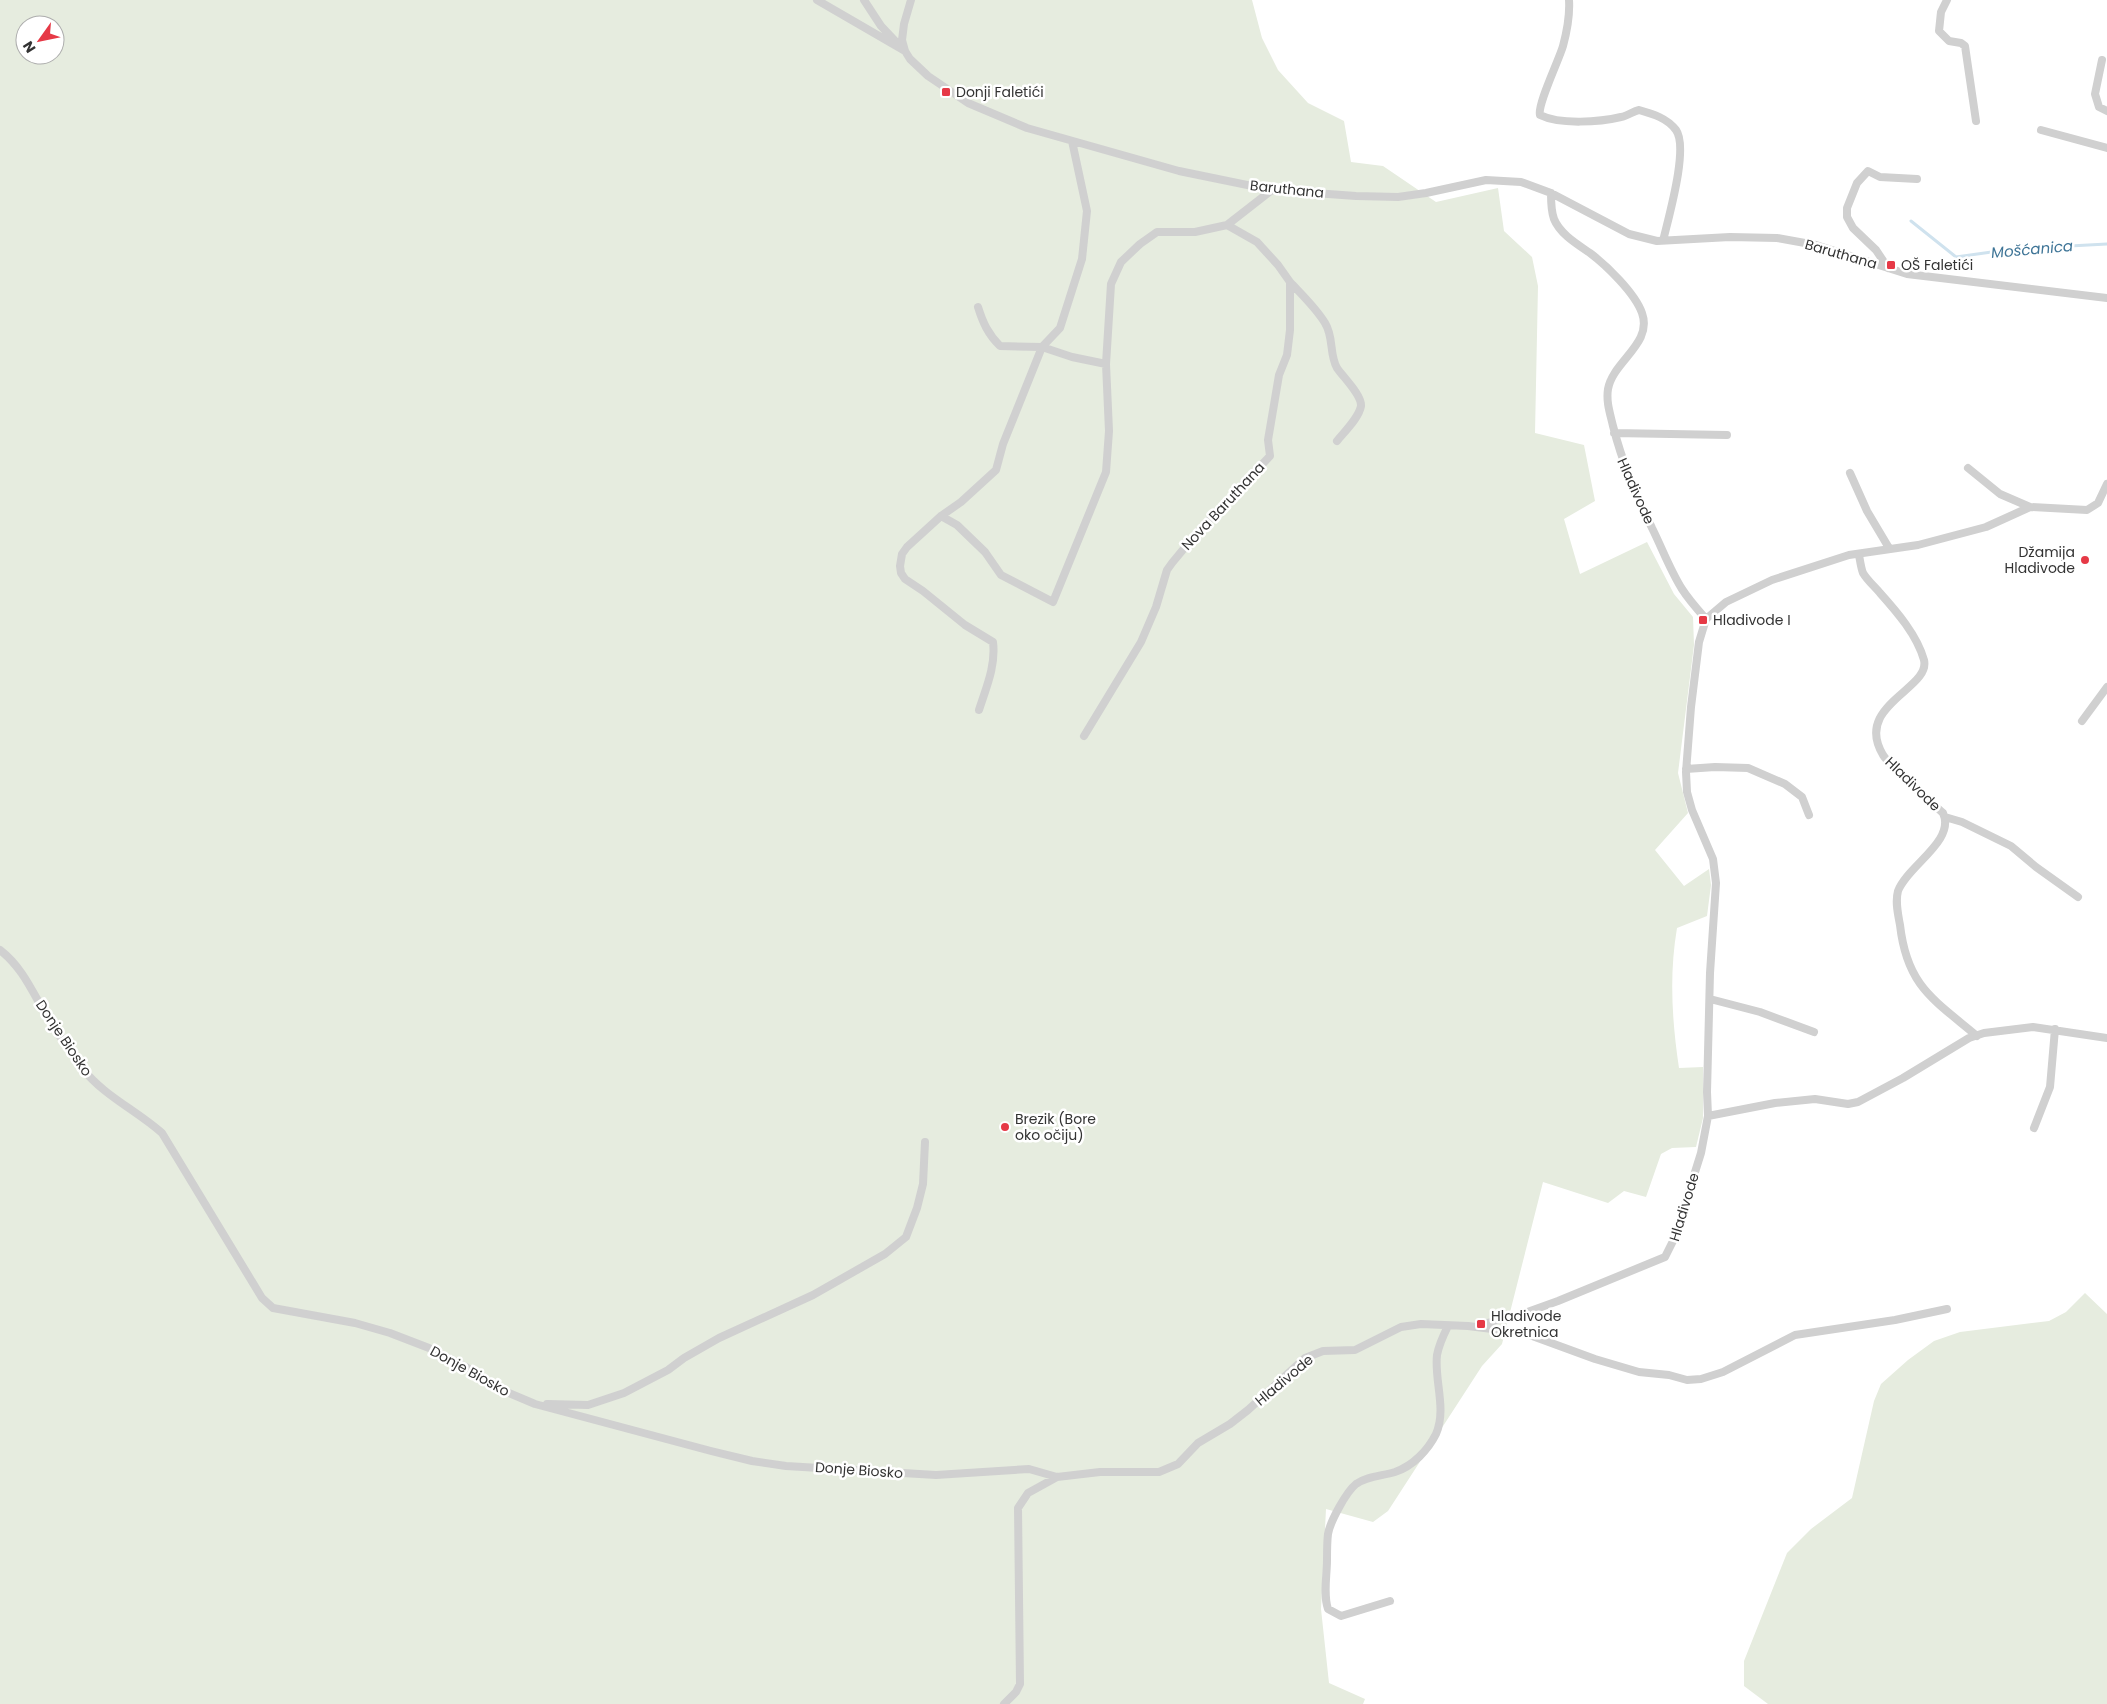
<svg xmlns="http://www.w3.org/2000/svg" width="2107" height="1704" viewBox="0 0 2107 1704" font-family="Poppins,sans-serif">
<style>
.green{fill:#e6ecdf;fill-rule:evenodd}
.lines{fill:none;stroke-linecap:round;stroke-linejoin:round}
.stream{stroke:#cfe2ee;stroke-width:3}
.street{stroke:#d0d0d0;stroke-width:8}
.poi-dot{fill:#e63946;stroke:#fff;stroke-width:2}
.labels{text-anchor:middle;dominant-baseline:central;stroke-width:5;stroke-linejoin:round;paint-order:stroke}
.poi-label{font-size:14px;fill:#333;stroke:#fff;text-anchor:start}
.street-label{font-size:14px;fill:#333;stroke:#fff}
.water-label{font-size:15px;font-style:italic;fill:#3f7597;stroke:#fff}
</style>
<rect width="100%" height="100%" fill="#fff"/>
<!-- green -->
<path class="green" d="M0,0H1252L1262,38L1278,70L1308,103L1344,121L1351,162L1383,166L1436,202L1498,188L1504,231L1532,257L1538,286L1535,433L1584,445L1595,501L1564,519L1580,574L1647,542L1674,594L1693,617L1694,645L1678,773L1688,813L1655,850L1684,886L1709,869L1711,885L1707,916L1677,928C1669,975 1672,1021 1679,1068L1703,1067V1118L1696,1147L1672,1148L1661,1154L1646,1197L1624,1191L1608,1203L1543,1182L1502,1344L1482,1366L1388,1511L1373,1522L1326,1509L1321,1609L1329,1683L1365,1699L1363,1704H0ZM25,25H55V55H25Z
M2085,1293L2107,1314V1704H1768L1744,1686V1661L1787,1553L1811,1529L1852,1498L1874,1401L1881,1384L1908,1360L1934,1341L1960,1332L2049,1321L2066,1312Z"/>
<g class="lines">
<!-- stream -->
<path class="stream" d="M1911,221L1956,257L2013,249L2107,244"/>
<!-- street -->
<path class="street" d="M817,0L905,51
M864,0L881,26L898,44
M911,0L904,24L902,40L905,51L910,59L928,76L968,103L1027,128L1179,171L1272,190L1356,196L1398,197L1426,193L1486,180L1521,182L1551,193L1629,234L1657,241L1730,237L1777,238L1816,245L1907,274L2107,298
M1569,0C1570,15 1567,31 1563,46C1559,60 1537,105 1540,115C1560,125 1600,122 1621,117C1628,116 1633,111 1639,110C1653,114 1667,118 1676,130C1689,148 1668,219 1663,241
M1947,0L1941,12L1939,31L1949,41L1961,43L1965,46L1976,121
M2102,60L2095,94L2099,107L2107,111
M2041,130L2107,148
M1551,193C1551,202 1551,211 1554,219C1560,234 1577,244 1590,253C1606,265 1635,293 1642,313C1653,344 1613,361 1608,389C1606,402 1610,413 1613,426C1622,462 1636,494 1652,528C1662,548 1670,570 1682,589C1689,600 1698,610 1706,619
M1888,268L1876,250L1853,228L1847,217V208L1857,183L1868,171L1880,177L1917,179
M1290,282C1302,295 1316,308 1325,323C1334,337 1329,354 1337,368C1343,377 1362,395 1361,406C1359,418 1344,432 1337,441
M978,307C983,323 988,334 1000,346L1042,347L1072,357L1106,364
M1614,433L1727,435
M1968,468L2000,494L2030,507
M1850,473L1867,511L1889,548
M2107,484L2098,503L2087,510L2030,507L1986,527L1918,545L1849,555L1772,580L1726,602L1706,619L1699,642L1691,707L1686,772L1687,792L1692,810L1713,859L1716,883L1710,973L1707,1092L1708,1116L1775,1103L1815,1099L1848,1104L1858,1102L1903,1078L1969,1038L1984,1033L2033,1027L2107,1038
M941,516L957,525L985,552L1001,575L1053,602L1106,472L1109,431L1106,364L1111,284L1121,262L1140,244L1157,232H1195L1227,225L1272,190
M1859,555C1860,560 1861,568 1863,573C1867,580 1875,587 1880,593C1897,612 1917,635 1924,660C1931,689 1853,705 1883,755C1894,772 1927,798 1943,813C1956,841 1907,866 1898,891C1895,902 1898,914 1900,925C1907,986 1933,999 1977,1036
M979,710C986,688 996,666 993,642L965,625L923,591L905,579L901,573L900,566L902,554L907,547L941,516L961,502L996,470L1003,444L1042,347L1060,328L1082,259L1087,211L1072,141
M2082,721L2107,687
M1084,736L1141,642L1156,607L1167,570L1172,563L1196,534L1270,456L1268,440L1279,375L1287,355L1290,330V282L1278,265L1257,242L1227,225
M1686,769L1715,767L1748,768L1785,784L1802,797L1809,815
M1945,817L1962,822L2011,846L2036,867L2078,897
M0,950C22,967 32,991 46,1015C57,1033 70,1051 82,1068C104,1096 136,1110 162,1133L262,1298L273,1308L355,1323L390,1333L429,1348L466,1367L502,1390L535,1404L711,1451L752,1461L786,1466L936,1475L1029,1469L1057,1477L1100,1472H1159L1178,1464L1198,1443L1230,1424L1248,1410L1305,1358L1323,1351L1355,1350L1401,1327L1421,1324L1468,1326L1524,1333L1595,1359L1639,1372L1669,1375L1687,1380L1701,1379L1723,1372L1795,1335L1895,1320L1947,1309
M1710,999L1760,1012L1814,1032
M2034,1128L2050,1087L2055,1029
M1481,1327L1487,1323L1525,1313L1558,1301L1665,1257L1674,1239L1701,1153L1708,1116
M547,1404L588,1405L624,1393L668,1370L684,1358L719,1338L813,1295L885,1254L906,1237L917,1208L923,1184L925,1142
M1390,1601L1341,1616L1328,1609C1323,1595 1327,1575 1327,1560C1327,1551 1327,1542 1328,1534C1330,1522 1346,1492 1356,1484C1367,1476 1382,1476 1395,1472C1413,1466 1428,1450 1436,1434C1447,1409 1434,1380 1437,1355C1439,1344 1443,1336 1448,1326
M1004,1704L1016,1692L1020,1684L1018,1508L1028,1493L1057,1477"/>
</g>
<!-- markers -->
<g class="poi-dot">
<rect x="941" y="87" width="10" height="10" rx="2.5"/>
<rect x="1886" y="260" width="10" height="10" rx="2.5"/>
<circle cx="2085" cy="560" r="5"/>
<rect x="1698" y="615" width="10" height="10" rx="2.5"/>
<circle cx="1005" cy="1127" r="5"/>
<rect x="1476" y="1319" width="10" height="10" rx="2.5"/>
</g>
<g class="labels">
<!-- poi labels -->
<g class="poi-label">
<text x="956" y="92">Donji Faletići</text>
<text x="1901" y="265">OŠ Faletići</text>
<text x="2075" y="552" text-anchor="end">Džamija<tspan x="2075" dy="16">Hladivode</tspan></text>
<text x="1713" y="620">Hladivode I</text>
<text x="1015" y="1119">Brezik (Bore<tspan x="1015" dy="16">oko očiju)</tspan></text>
<text x="1491" y="1316">Hladivode<tspan x="1491" dy="16">Okretnica</tspan></text>
</g>
<!-- street labels -->
<g class="street-label">
<text transform="translate(1287 189) rotate(6)">Baruthana</text>
<text transform="translate(1841 254) rotate(16)">Baruthana</text>
<text transform="translate(1636 491) rotate(66)">Hladivode</text>
<text transform="translate(1223 506) rotate(-47)">Nova Baruthana</text>
<text transform="translate(1913 784) rotate(44)">Hladivode</text>
<text transform="translate(64 1038) rotate(56)">Donje Biosko</text>
<text transform="translate(1684 1207) rotate(-73)">Hladivode</text>
<text transform="translate(470 1371) rotate(29)">Donje Biosko</text>
<text transform="translate(1284 1380) rotate(-40)">Hladivode</text>
<text transform="translate(859 1470) rotate(4)">Donje Biosko</text>
</g>
<!-- water labels -->
<g class="water-label">
<text transform="translate(2032 249) rotate(-5)">Mošćanica</text>
</g>
</g>
<!-- north arrow -->
<g transform="translate(40 40) rotate(237)"><circle r="24" fill="#ffffff" stroke="#adadad"/>
<path d="M0-4L9 19L0 12L-9 19Z" fill="#e63946"/>
<text y="-8" font-size="14" font-weight="bold" text-anchor="middle" fill="#333333">N</text>
</g>
</svg>
